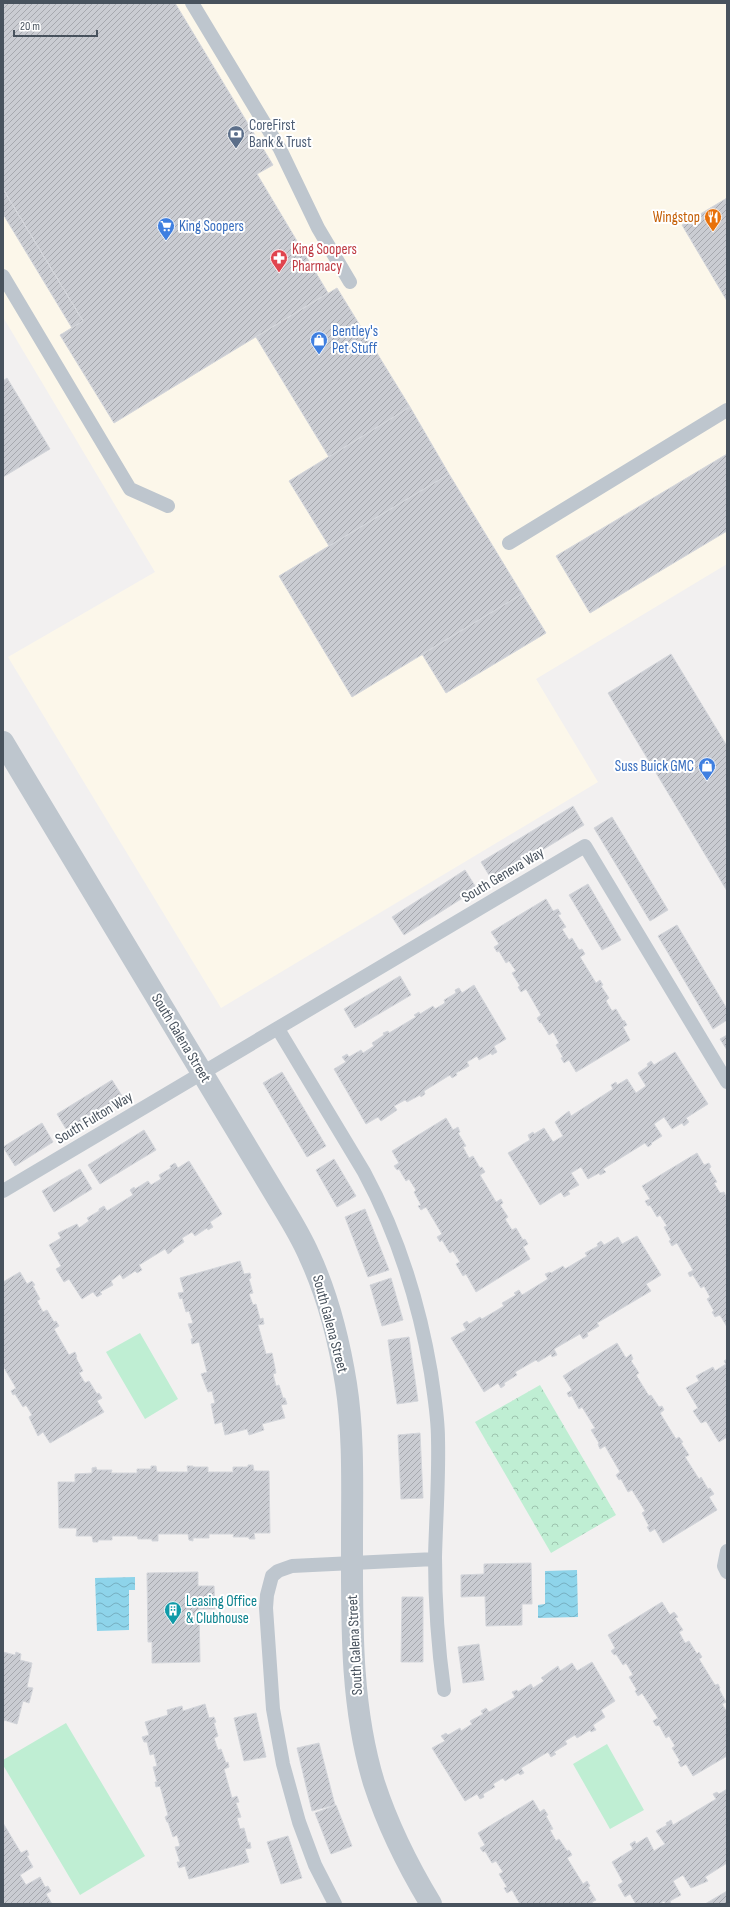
<svg xmlns="http://www.w3.org/2000/svg" width="730" height="1907" viewBox="0 0 730 1907" font-family="'Sofia Sans Condensed',sans-serif">
<style>
.commercial{fill:#fcf7ea}
.green{fill:#bfeed3}
.park{fill:url(#park-crowns)}
.water{fill:url(#water-waves)}
.building{fill:url(#building-hatch);stroke:#d4d6db}
.lines{fill:none;stroke-linecap:round;stroke-linejoin:round}
.service{stroke:#bec6ce;stroke-width:14}
.minor{stroke:#bec6ce;stroke-width:22}
.labels{text-anchor:middle;dominant-baseline:central;stroke-width:4;stroke-linejoin:round;paint-order:stroke}
.service-label{font-size:15px;fill:#4e5e75;stroke:#fff;text-anchor:start}
.food-label{font-size:15px;fill:#c56008;stroke:#fff;text-anchor:end}
.shop-label{font-size:15px;fill:#366cbe;stroke:#fff;text-anchor:start}
.health-label{font-size:15px;fill:#be3a42;stroke:#fff;text-anchor:start}
.street-label{font-size:15px;fill:#48525d;stroke:#fff}
.culture-label{font-size:15px;fill:#0d838f;stroke:#fff;text-anchor:start}
</style>
<defs>
<pattern id="park-crowns" width="20" height="18" patternUnits="userSpaceOnUse"><rect width="20" height="18" fill="#bfeed3"/><path d="M2 6a3 3 0 1 1 6 0M12 15a3 3 0 1 1 6 0" fill="none" stroke="#9dc3ae"/></pattern>
<pattern id="water-waves" width="16" height="10" patternUnits="userSpaceOnUse"><rect width="16" height="10" fill="#8ed4ea"/><path d="M0 5q4-4 8 0t8 0" fill="none" stroke="#76afc1"/></pattern>
<pattern id="building-hatch" width="6" height="6" patternUnits="userSpaceOnUse"><rect width="6" height="6" fill="#caccd2"/><path d="M-1 1l2-2M0 6l6-6M5 7l2-2" fill="none" stroke="#a6a8ae"/></pattern>
</defs>
<rect width="100%" height="100%" fill="#f2f0f0"/>
<!-- commercial -->
<path class="commercial" d="M3,3H727V564L536,679L598,782L221,1008L8,657L155,572L3,317Z"/>
<!-- green -->
<path class="green" d="M140,1333L178,1399L145,1419L106,1352Z
M66,1723L145,1856L80,1895L3,1765V1760Z
M607,1744L644,1810L610,1829L573,1764Z"/>
<!-- park -->
<path class="park" d="M540,1385L616,1515L551,1553L475,1422Z"/>
<!-- water -->
<path class="water" d="M577,1570L578,1617L538,1618V1605L545,1604V1571Z
M135,1577V1590H129V1630L97,1631L95,1578Z"/>
<!-- building -->
<path class="building" d="M3,3H175L273,165L257,174L328,293L114,423L60,335L83,321L3,189Z
M3,189L83,321L72,328L3,214Z
M727,198V301L682,225Z
M337,288L410,407L329,457L256,337Z
M7,378L50,449L3,477V381Z
M410,407L449,474L329,546L289,481Z
M727,454V531L590,613L556,556Z
M449,474L522,594L352,697L279,576Z
M522,594L546,633L446,693L422,654Z
M671,654L727,746V891L608,693Z
M573,806L584,825L492,880L481,862Z
M612,817L668,910L650,921L594,828Z
M465,870L477,889L404,935L392,917Z
M588,884L621,940L602,950L569,895Z
M546,899L553,911L558,909L561,914L558,915L566,927L562,929L569,940L572,938L579,950L582,949L585,954L580,957L596,983L600,980L603,985L601,986L609,998L606,1001L612,1011L616,1009L623,1021L624,1020L627,1025L623,1027L630,1040L576,1072L569,1060L564,1063L561,1058L563,1057L556,1045L559,1043L553,1032L549,1035L541,1022L540,1023L537,1018L541,1015L526,989L521,992L518,987L520,986L512,973L516,971L509,961L506,963L499,951L497,952L494,947L499,944L491,932Z
M677,925L727,1009V1020L713,1029L658,936Z
M400,976L411,995L355,1028L344,1009Z
M474,985L506,1039L494,1046L497,1052L492,1055L491,1053L479,1060L477,1056L467,1062L469,1066L456,1073L457,1075L452,1078L450,1075L424,1091L425,1094L421,1097L420,1095L407,1102L405,1100L394,1106L397,1110L381,1121L378,1117L366,1124L334,1069L346,1062L342,1057L347,1054L349,1057L361,1050L363,1053L374,1046L372,1043L384,1035L383,1033L388,1031L389,1033L416,1017L414,1015L419,1012L420,1014L433,1006L435,1009L445,1003L444,1000L456,993L455,990L459,988L462,993Z
M727,1035V1050L720,1039Z
M675,1052L708,1104L686,1118L689,1122L684,1126L682,1123L672,1129L664,1117L654,1124L662,1136L651,1143L652,1144L648,1147L645,1143L603,1169L606,1172L600,1175L599,1173L588,1179L581,1167L571,1173L579,1185L568,1191L570,1194L564,1197L561,1192L540,1205L508,1153L530,1140L528,1135L533,1132L534,1134L544,1128L553,1142L563,1136L555,1122L569,1111L571,1116L613,1089L611,1085L616,1082L617,1085L627,1079L636,1093L646,1086L638,1073L648,1066L647,1064L651,1061L654,1065Z
M282,1072L326,1146L307,1157L263,1083Z
M112,1080L124,1099L69,1134L57,1114Z
M446,1118L453,1130L458,1127L460,1132L458,1133L466,1146L463,1147L469,1158L473,1156L480,1168L482,1167L485,1172L480,1175L496,1202L501,1199L503,1203L500,1205L508,1217L505,1219L512,1230L516,1228L523,1240L525,1239L528,1244L523,1247L530,1259L476,1292L466,1274L463,1276L456,1264L460,1262L453,1251L450,1253L442,1240L440,1242L437,1237L442,1234L426,1207L421,1210L418,1206L421,1205L414,1192L416,1190L409,1179L406,1181L399,1169L397,1170L394,1166L399,1163L392,1151Z
M42,1123L53,1142L15,1166L3,1147Z
M144,1130L156,1150L100,1184L88,1165Z
M697,1153L704,1165L709,1163L711,1167L709,1169L717,1182L714,1183L720,1193L724,1192L727,1198V1327L720,1315L715,1317L712,1312L714,1311L707,1299L710,1297L704,1286L701,1288L693,1275L690,1277L688,1273L693,1270L677,1243L672,1246L669,1241L671,1240L664,1227L667,1226L660,1215L657,1217L650,1205L648,1206L645,1201L650,1199L642,1186Z
M334,1159L356,1196L337,1207L316,1170Z
M189,1161L222,1214L210,1222L213,1227L208,1230L207,1228L195,1236L192,1232L182,1238L184,1242L172,1250V1251L168,1254L165,1249L139,1265L142,1270L137,1273L135,1271L123,1279L120,1274L111,1281L113,1285L100,1292L102,1294L97,1297L93,1292L82,1299L69,1279L64,1282L56,1269L61,1266L49,1245L61,1238L58,1233L77,1224L79,1228L89,1221L87,1218L99,1211V1209L104,1206L107,1211L133,1195L130,1190L134,1187L135,1189L148,1181L151,1185L161,1179L159,1175L171,1168L170,1166L175,1163L178,1168Z
M80,1169L92,1189L54,1212L42,1191Z
M365,1209L389,1270L368,1277L345,1217Z
M637,1236L661,1275L646,1284L651,1291L597,1323L599,1326L587,1333L588,1336L583,1339L580,1334L554,1349L557,1355L552,1357L551,1354L538,1362L536,1360L515,1372L517,1375L504,1383L505,1385L501,1388L498,1383L484,1392L451,1338L466,1330L463,1324L467,1321L469,1324L480,1317L482,1319L504,1306L502,1303L516,1295L514,1293L519,1290L522,1295L548,1279L545,1274L550,1272L551,1273L563,1266L565,1269L587,1256L585,1253L598,1246L597,1244L601,1241L604,1245L618,1237L622,1244Z
M240,1261L244,1274L250,1273L251,1278L249,1279L253,1293L249,1294L253,1305L256,1304L260,1319L263,1318L264,1324L258,1325L266,1354L272,1353L276,1373L273,1374L276,1386L279,1385L283,1398H285L287,1404L281,1405L285,1418L262,1424L264,1430L249,1435L247,1429L225,1435L222,1422L215,1424L211,1404L215,1403L212,1391L208,1392L201,1374L207,1372L199,1342L192,1344L191,1339L193,1338L188,1324L193,1323L189,1311L186,1312L182,1298L180,1299L178,1293L184,1292L180,1278Z
M20,1272L27,1284L32,1281L35,1285L33,1286L40,1299L37,1301L43,1312L47,1310L54,1322L56,1321L59,1326L54,1329L69,1355L75,1352L77,1357L76,1358L83,1371L79,1373L85,1383L89,1381L97,1394L99,1393L102,1398L97,1401L104,1412L50,1443L43,1432L38,1436L29,1417L32,1415L26,1405L23,1407L15,1394L13,1395L11,1391L16,1388L3,1366V1282Z
M391,1278L403,1320L382,1326L370,1285Z
M409,1337L418,1401L397,1404L388,1340Z
M617,1343L626,1358L631,1354L633,1359L631,1361L639,1373L636,1375L649,1396L651,1395L659,1407L662,1406L664,1410L660,1413L676,1439L679,1437L683,1442L681,1443L689,1455L685,1457L699,1479L701,1477L708,1489L710,1488L714,1494L709,1497L717,1510L663,1543L655,1529L650,1532L647,1527L649,1526L642,1513L645,1511L632,1490L628,1492L621,1479L619,1480L616,1475L620,1472L605,1446L600,1449L598,1444L599,1443L591,1430L595,1428L582,1407L579,1409L572,1396L569,1397L567,1393L572,1390L563,1376Z
M727,1359V1437L719,1442L706,1421L701,1423L693,1411L698,1408L686,1388L699,1381L696,1376L713,1367L715,1371L726,1364L724,1361Z
M420,1433L423,1498L401,1499L398,1435Z
M248,1465H253L254,1471H269L270,1533H254L255,1539H249V1537H233L234,1534H209V1538H193V1541L189,1540L188,1534H158V1541H152V1539H138L137,1536H112V1540H98V1542H93L92,1536H76L77,1528H59L58,1482H75V1474L92,1473V1468L96,1467L97,1470H112L111,1473H137V1469H151V1466H156L157,1472H188L187,1466H193V1467H208V1472H233V1467H248Z
M531,1563L532,1604H522V1625L486,1626L485,1596L461,1597V1575L484,1574V1564Z
M198,1572V1586H214L215,1609H199L200,1662L152,1663V1642H148L147,1573Z
M402,1597H423V1662H401Z
M662,1602L670,1615L674,1612L678,1617L675,1618L683,1630L679,1632L685,1643L689,1641L697,1654L699,1652L702,1657L699,1659L715,1685L718,1684L720,1688L719,1689L726,1702L722,1704L727,1712V1756L693,1776L686,1764L681,1767L678,1762L680,1761L672,1748L675,1746L669,1736L666,1738L659,1725L656,1726L653,1721L658,1718L642,1693L638,1696L635,1691L637,1690L629,1677L633,1675L626,1663L623,1665L616,1654L614,1655L611,1651L615,1648L608,1635Z
M479,1644L484,1680L463,1683L458,1647Z
M3,1652L15,1655L16,1652L21,1654L20,1660L32,1663L27,1687L33,1688L29,1703L23,1701L17,1724L4,1720L3,1725Z
M592,1662L615,1701L601,1710L605,1717L593,1725L596,1730L591,1732L590,1730L577,1738L575,1735L565,1741L567,1744L554,1752L556,1754L551,1757L548,1752L521,1768L524,1773L520,1775L518,1773L505,1781L503,1778L493,1784L495,1787L483,1794L484,1797L480,1799L477,1794L465,1801L432,1748L445,1741L441,1736L446,1733L448,1735L460,1728L461,1731L472,1724L470,1721L483,1714L481,1711L486,1708L489,1712L515,1697L512,1692L517,1690L518,1692L531,1684L533,1688L544,1681L541,1678L558,1666L560,1671L572,1663L577,1671Z
M205,1704L209,1718L214,1717L216,1722L214,1723L218,1736L214,1738L218,1750L221,1749L226,1763L228,1762L229,1767L224,1769L232,1798L237,1796L239,1802L236,1803L241,1817L237,1818L240,1829L244,1828L248,1843L250,1842L251,1848L245,1849L249,1862L189,1879L185,1866L179,1868L177,1862H180L175,1847L180,1846L177,1835L173,1837L168,1822H167L165,1817L168,1815L160,1786L156,1787L155,1782H157L153,1767L157,1766L154,1754L150,1755L147,1742H144L142,1737L149,1735L145,1722L168,1715L167,1710L182,1706L183,1711Z
M256,1713L266,1757L244,1761L234,1718Z
M319,1743L335,1805L312,1811L297,1748Z
M727,1789V1863L705,1877L708,1881L691,1888L683,1875L673,1881L681,1895L670,1901L671,1904H666L664,1901L659,1904H636L630,1894L625,1897L618,1885L623,1882L612,1862L633,1849L630,1844L635,1841L636,1844L647,1837L654,1851L665,1844L656,1831L667,1825L666,1823L671,1820L673,1825L716,1799L713,1794L717,1792L719,1794Z
M533,1800L540,1812L544,1809L548,1815L546,1816L553,1829L550,1830L556,1841L559,1839L567,1851L569,1850L572,1855L567,1858L583,1884L587,1881L590,1886L588,1887L596,1900L592,1902L594,1904H520L512,1890L507,1893L504,1888L507,1887L499,1874L503,1872L496,1861L492,1863L485,1851L483,1852L480,1848L485,1845L478,1833Z
M336,1805L352,1846L331,1854L315,1813Z
M3,1823L21,1853L27,1850L29,1855L27,1856L33,1867L20,1875L26,1885L40,1877L45,1887L48,1886L51,1891L46,1894L52,1904H3Z
M288,1836L302,1878L281,1884L267,1842Z
M727,1891V1904H705Z"/>
<g class="lines">
<!-- service -->
<path class="service" d="M192,3L280,149L318,228L350,282
M3,276L130,489L168,506
M509,543L727,410
M278,1029L364,1172C398,1235 419,1302 431,1373C434,1395 438,1416 438,1439C439,1478 436,1518 435,1557C435,1601 438,1647 444,1690
M3,1191L585,846L727,1082
M727,1551L724,1566L727,1572
M335,1904L315,1865L299,1822L283,1764L273,1709L266,1608L267,1595L272,1576L278,1571L292,1566L435,1559"/>
<!-- minor -->
<path class="minor" d="M3,742L275,1194C287,1214 300,1234 309,1255C328,1296 339,1340 346,1384C354,1435 352,1488 352,1540C352,1620 350,1705 374,1783C388,1826 408,1866 431,1904"/>
</g>
<!-- icons -->
<defs>
<g id="bank-pin" transform="scale(0.9)"><path d="M0 17L-7.5 6A9.5 9.5 0 1 1 7.5 6Z" fill="#5c6f8a" stroke="#fff"/><path d="M-6-4H6V4H-6ZM0-2.3a2.3 2.3 0 1 0 0 4.6a2.3 2.3 0 1 0 0-4.6Z" fill="#fff"/></g>
<g id="restaurant-pin" transform="scale(0.9)"><path d="M0 17L-7.5 6A9.5 9.5 0 1 1 7.5 6Z" fill="#e8710a" stroke="#fff"/><path d="M-5-6h1v4h1v-4h1v4h1v-4h1v5L-1.5 .5V6h-2V.5L-5-1ZM5-6V6H3V1.5H1.5Q1.5-4 5-6Z" fill="#fff"/></g>
<g id="supermarket-pin" transform="scale(0.9)"><path d="M0 17L-7.5 6A9.5 9.5 0 1 1 7.5 6Z" fill="#3f7fe0" stroke="#fff"/><path d="M-6-5.5h2.5l.6 2H6L4.5 2H-2.5L-4.4-4H-6ZM-1.5 3.2a1.3 1.3 0 1 0 .1 0ZM3 3.2a1.3 1.3 0 1 0 .1 0Z" fill="#fff"/></g>
<g id="pharmacy-pin" transform="scale(0.9)"><path d="M0 17L-7.5 6A9.5 9.5 0 1 1 7.5 6Z" fill="#e0444e" stroke="#fff"/><path d="M-2-6h4v4h4v4h-4v4h-4v-4h-4v-4h4Z" fill="#fff"/></g>
<g id="shop-pin" transform="scale(0.9)"><path d="M0 17L-7.5 6A9.5 9.5 0 1 1 7.5 6Z" fill="#3f7fe0" stroke="#fff"/><path d="M-5-2.5h2.3a2.7 3.5 0 0 1 5.4 0H5L5.5 6h-11ZM-1.5-2.5h3a1.5 2.3 0 0 0-3 0Z" fill="#fff"/></g>
<g id="building-pin" transform="scale(0.9)"><path d="M0 17L-7.5 6A9.5 9.5 0 1 1 7.5 6Z" fill="#0f9aa8" stroke="#fff"/><path d="M-4-6H4V6H1V3H-1V6H-4ZM-2.5-4.3h1.7v1.8h-1.7ZM.8-4.3h1.7v1.8H.8ZM-2.5-1h1.7V.8h-1.7ZM.8-1h1.7V.8H.8Z" fill="#fff"/></g>
</defs>
<g fill-rule="evenodd">
<use href="#bank-pin" x="236" y="134"/>
<use href="#restaurant-pin" x="713" y="217"/>
<use href="#supermarket-pin" x="166" y="226"/>
<use href="#pharmacy-pin" x="279" y="258"/>
<use href="#shop-pin" x="319" y="340"/>
<use href="#shop-pin" x="707" y="766"/>
<use href="#building-pin" x="173" y="1610"/>
</g>
<g class="labels">
<!-- service labels -->
<g class="service-label">
<text x="249" y="125">CoreFirst<tspan x="249" dy="17">Bank &amp; Trust</tspan></text>
</g>
<!-- food labels -->
<g class="food-label">
<text x="700" y="217">Wingstop</text>
</g>
<!-- shop labels -->
<g class="shop-label">
<text x="179" y="226">King Soopers</text>
<text x="332" y="331">Bentley's<tspan x="332" dy="17">Pet Stuff</tspan></text>
<text x="694" y="766" text-anchor="end">Suss Buick GMC</text>
</g>
<!-- health labels -->
<g class="health-label">
<text x="292" y="249">King Soopers<tspan x="292" dy="17">Pharmacy</tspan></text>
</g>
<!-- street labels -->
<g class="street-label">
<text transform="translate(503 875) rotate(-31)">South Geneva Way</text>
<text transform="translate(181 1038) rotate(59)">South Galena Street</text>
<text transform="translate(94 1118) rotate(-31)">South Fulton Way</text>
<text transform="translate(330 1324) rotate(75)">South Galena Street</text>
<text transform="translate(355 1645) rotate(-93)">South Galena Street</text>
</g>
<!-- culture labels -->
<g class="culture-label">
<text x="186" y="1601">Leasing Office<tspan x="186" dy="17">&amp; Clubhouse</tspan></text>
</g>
</g>
<!-- border -->
<rect width="730" height="1907" fill="none" stroke="#48525d" stroke-width="8"/>
<!-- scale -->
<path d="M14 30v6h83v-6" fill="none" stroke="#48525d" stroke-width="2"/>
<text x="20" y="30" font-size="12" fill="#48525d" stroke="#ffffff" stroke-width="3" paint-order="stroke">20 m</text>
</svg>
